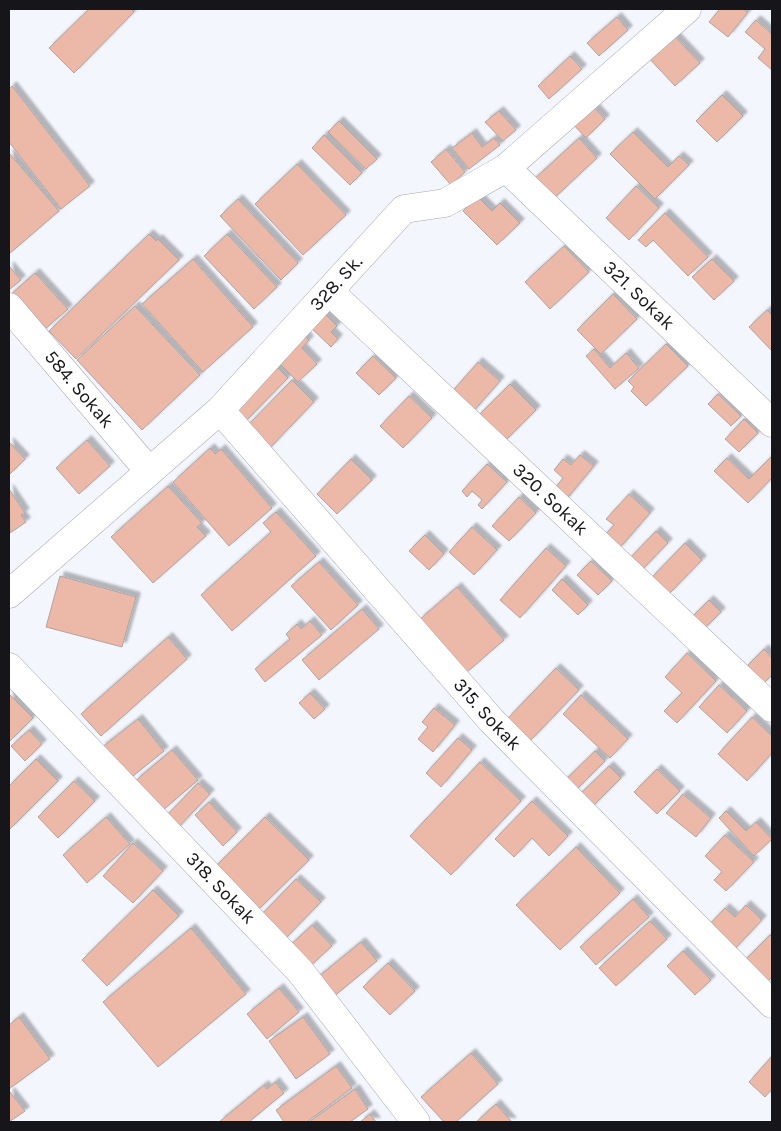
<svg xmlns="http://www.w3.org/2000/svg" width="781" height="1131" viewBox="0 0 781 1131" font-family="Karla,sans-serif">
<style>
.building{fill:#ecb8a8;stroke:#aea4a1;filter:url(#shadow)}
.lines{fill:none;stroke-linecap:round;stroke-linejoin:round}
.minor-casing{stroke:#a7a9b2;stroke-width:29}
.minor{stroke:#fff;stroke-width:28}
.labels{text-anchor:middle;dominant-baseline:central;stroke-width:5;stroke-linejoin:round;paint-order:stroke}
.street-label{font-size:19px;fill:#16161a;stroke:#f4f6fe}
</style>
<defs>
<filter id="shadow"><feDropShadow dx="4.5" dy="-4.5" stdDeviation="1" flood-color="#0004"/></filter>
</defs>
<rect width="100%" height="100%" fill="#f4f6fe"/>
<!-- building -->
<path class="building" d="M89,9H131L134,12L74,73L49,48Z
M720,9H743L748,12L728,37L709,22Z
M617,17L628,30L599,56L587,43Z
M756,20L772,34V70L758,58L765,49L745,32Z
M669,30L700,63L675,86L644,53Z
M570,56L582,69L549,99L538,86Z
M12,86L90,186L61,209L9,142V89Z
M722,95L743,116L717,142L696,121Z
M589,102L605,119L586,138L569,120Z
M499,111L516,130L503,141L485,122Z
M339,121L377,159L366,169L328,132Z
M633,132L668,167L679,156L689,165L655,199L610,154Z
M472,133L482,147L494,138L500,145L469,169L452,148Z
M324,135L362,173L350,185L312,148Z
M579,138L597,158L550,202L531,182Z
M446,149L465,172L451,185L431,162Z
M9,153L59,211L9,254Z
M297,164L346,215L303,255L255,204Z
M636,186L659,208L629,240L606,218Z
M477,196L492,211L500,203L520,223L497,245L463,211Z
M238,199L298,263L281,280L220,216Z
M665,213L708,257L688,276L653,240L646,247L638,240Z
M149,234L156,241L158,239L179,260L76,359L49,331Z
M227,234L277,287L254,309L204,256Z
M564,246L589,272L550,309L525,282Z
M193,259L253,327L203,372L142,304Z
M712,259L734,281L714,300L692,277Z
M9,266L21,280L9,290Z
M35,273L68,309L36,337L9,296Z
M613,294L637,319L601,354L577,330Z
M135,306L200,375L142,430L77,360Z
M767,310L772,315V351L749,327Z
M322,311L337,326L331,332L338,339L331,347L308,325Z
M301,332L309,340L302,348L317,364L298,382L275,359Z
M666,344L688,366L646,406L631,391L634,387L628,381Z
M594,349L610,368L626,353L639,368L615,389L586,356Z
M373,356L396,378L379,395L356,373Z
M272,362L288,378L240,427L224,412Z
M478,362L500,381L471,414L449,395Z
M292,380L314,402L266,452L243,430Z
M510,384L536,410L503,443L477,417Z
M718,394L741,416L731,426L708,404Z
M409,396L432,418L403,448L380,426Z
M744,419L758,433L739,452L725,439Z
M87,440L110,466L79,494L56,468Z
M9,442L25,459L9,475Z
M210,448L215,454L221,449L272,508L229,546L173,482Z
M580,455L594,466L564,502L552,492L563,478L554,470L563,459L571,465Z
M772,456V478L748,503L714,471L727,458L749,479Z
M351,459L372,480L337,514L317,494Z
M487,464L507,482L482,509L478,505L482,500L472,491L467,497L462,491Z
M168,486L202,523L197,527L206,536L153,583L111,537Z
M9,489L25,513L21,515L26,522L10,533Z
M629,494L650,513L618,550L603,537L614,525L606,519Z
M519,497L536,513L509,541L492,526Z
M276,512L316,556L232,631L201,595L271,532L263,523Z
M472,527L497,550L474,575L449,552Z
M656,531L668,543L639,573L627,561Z
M425,535L444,554L429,570L409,551Z
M685,543L702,560L668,595L651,578Z
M546,548L566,566L520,618L500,600Z
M591,561L612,581L598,595L577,575Z
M319,562L358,605L331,630L291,586Z
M60,576L136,597L122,647L46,627Z
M562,579L588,605L578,615L552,590Z
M457,587L504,640L466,673L419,620Z
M709,600L721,612L702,631L690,619Z
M362,609L379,629L319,680L302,660Z
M310,621L322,635L265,682L255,669L290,639L286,634L297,624L301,629Z
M168,637L187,659L101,736L81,714Z
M764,649L772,658V675L762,685L745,668Z
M687,653L716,681L677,723L664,711L682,693L665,677Z
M556,668L579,690L530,741L507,719Z
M719,685L747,711L727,733L699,707Z
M310,693L325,709L314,719L299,703Z
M9,694L33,718L9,742Z
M581,695L628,739L610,758L563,714Z
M434,708L455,725L433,752L418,739L428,727L422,722Z
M752,717L772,736V753L747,781L718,754Z
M138,719L164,751L128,780L101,748Z
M29,730L42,744L25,761L11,746Z
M458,738L472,750L441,787L426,773Z
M172,750L198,780L162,811L135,781Z
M595,751L605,761L570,796L560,785Z
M36,759L58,781L9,830V786Z
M480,762L521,801L451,875L410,836Z
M609,766L621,778L587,812L575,799Z
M657,769L680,791L657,814L634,792Z
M74,781L95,801L58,838L38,817Z
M198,783L210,794L176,830L164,818Z
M683,794L711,818L696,837L666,813Z
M532,801L568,836L549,856L532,838L514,857L495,839Z
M209,802L237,832L223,846L195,815Z
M726,811L746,831L756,822L772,839L754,856L719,818Z
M106,817L130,844L87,883L63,855Z
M265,817L309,860L255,913L212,870Z
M725,835L754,862L726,891L714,880L722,872L705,856Z
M133,843L163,871L133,903L103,876Z
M576,847L620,893L560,950L516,905Z
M296,879L321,902L281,943L257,919Z
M153,890L179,916L107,986L82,960Z
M633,899L649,917L596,965L580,947Z
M746,905L762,920L730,954L704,930L725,908L735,917Z
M650,921L667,939L616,986L599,968Z
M312,925L332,946L305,971L285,950Z
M191,928L246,994L158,1067L103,1002Z
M770,935L772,937V977L762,987L740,965Z
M361,942L377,961L327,1002L312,982Z
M683,951L711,980L695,995L667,966Z
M388,963L415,991L390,1015L363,987Z
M279,988L299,1012L267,1039L247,1014Z
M19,1017L50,1059L9,1089V1025Z
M303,1017L330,1054L296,1079L269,1041Z
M471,1053L498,1084L456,1122H444L421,1097Z
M772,1056V1089L765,1097L749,1082Z
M336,1066L352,1088L307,1122H284L276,1110Z
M275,1082L284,1093L249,1122H219L264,1085L267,1089Z
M355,1089L368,1109L350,1122H309Z
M10,1092L25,1111L9,1122V1093Z
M496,1104L512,1122H476Z
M370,1114L376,1122H360Z"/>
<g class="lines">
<!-- minor casing -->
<g class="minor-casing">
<g id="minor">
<path id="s1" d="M506,168L772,423"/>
<path id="s2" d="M329,291L772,708"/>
<path id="s3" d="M9,307L149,471"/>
<path id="s4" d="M220,410L492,721L772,1004"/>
<path id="s5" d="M9,594L220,410L404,209L445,203L506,168L687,9"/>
<path id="s6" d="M9,667L300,971L416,1122"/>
</g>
</g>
<!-- minor -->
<use href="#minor" class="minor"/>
</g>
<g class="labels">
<!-- street labels -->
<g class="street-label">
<text stroke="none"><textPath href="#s5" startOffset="452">328. Sk.</textPath></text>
<text stroke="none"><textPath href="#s1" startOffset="184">321. Sokak</textPath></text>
<text stroke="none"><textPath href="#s3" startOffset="108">584. Sokak</textPath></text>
<text stroke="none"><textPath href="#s2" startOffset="304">320. Sokak</textPath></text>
<text stroke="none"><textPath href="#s4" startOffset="405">315. Sokak</textPath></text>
<text stroke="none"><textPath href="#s6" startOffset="306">318. Sokak</textPath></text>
</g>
</g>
<!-- border -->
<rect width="781" height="1131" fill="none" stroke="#16161a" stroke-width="20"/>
</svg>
